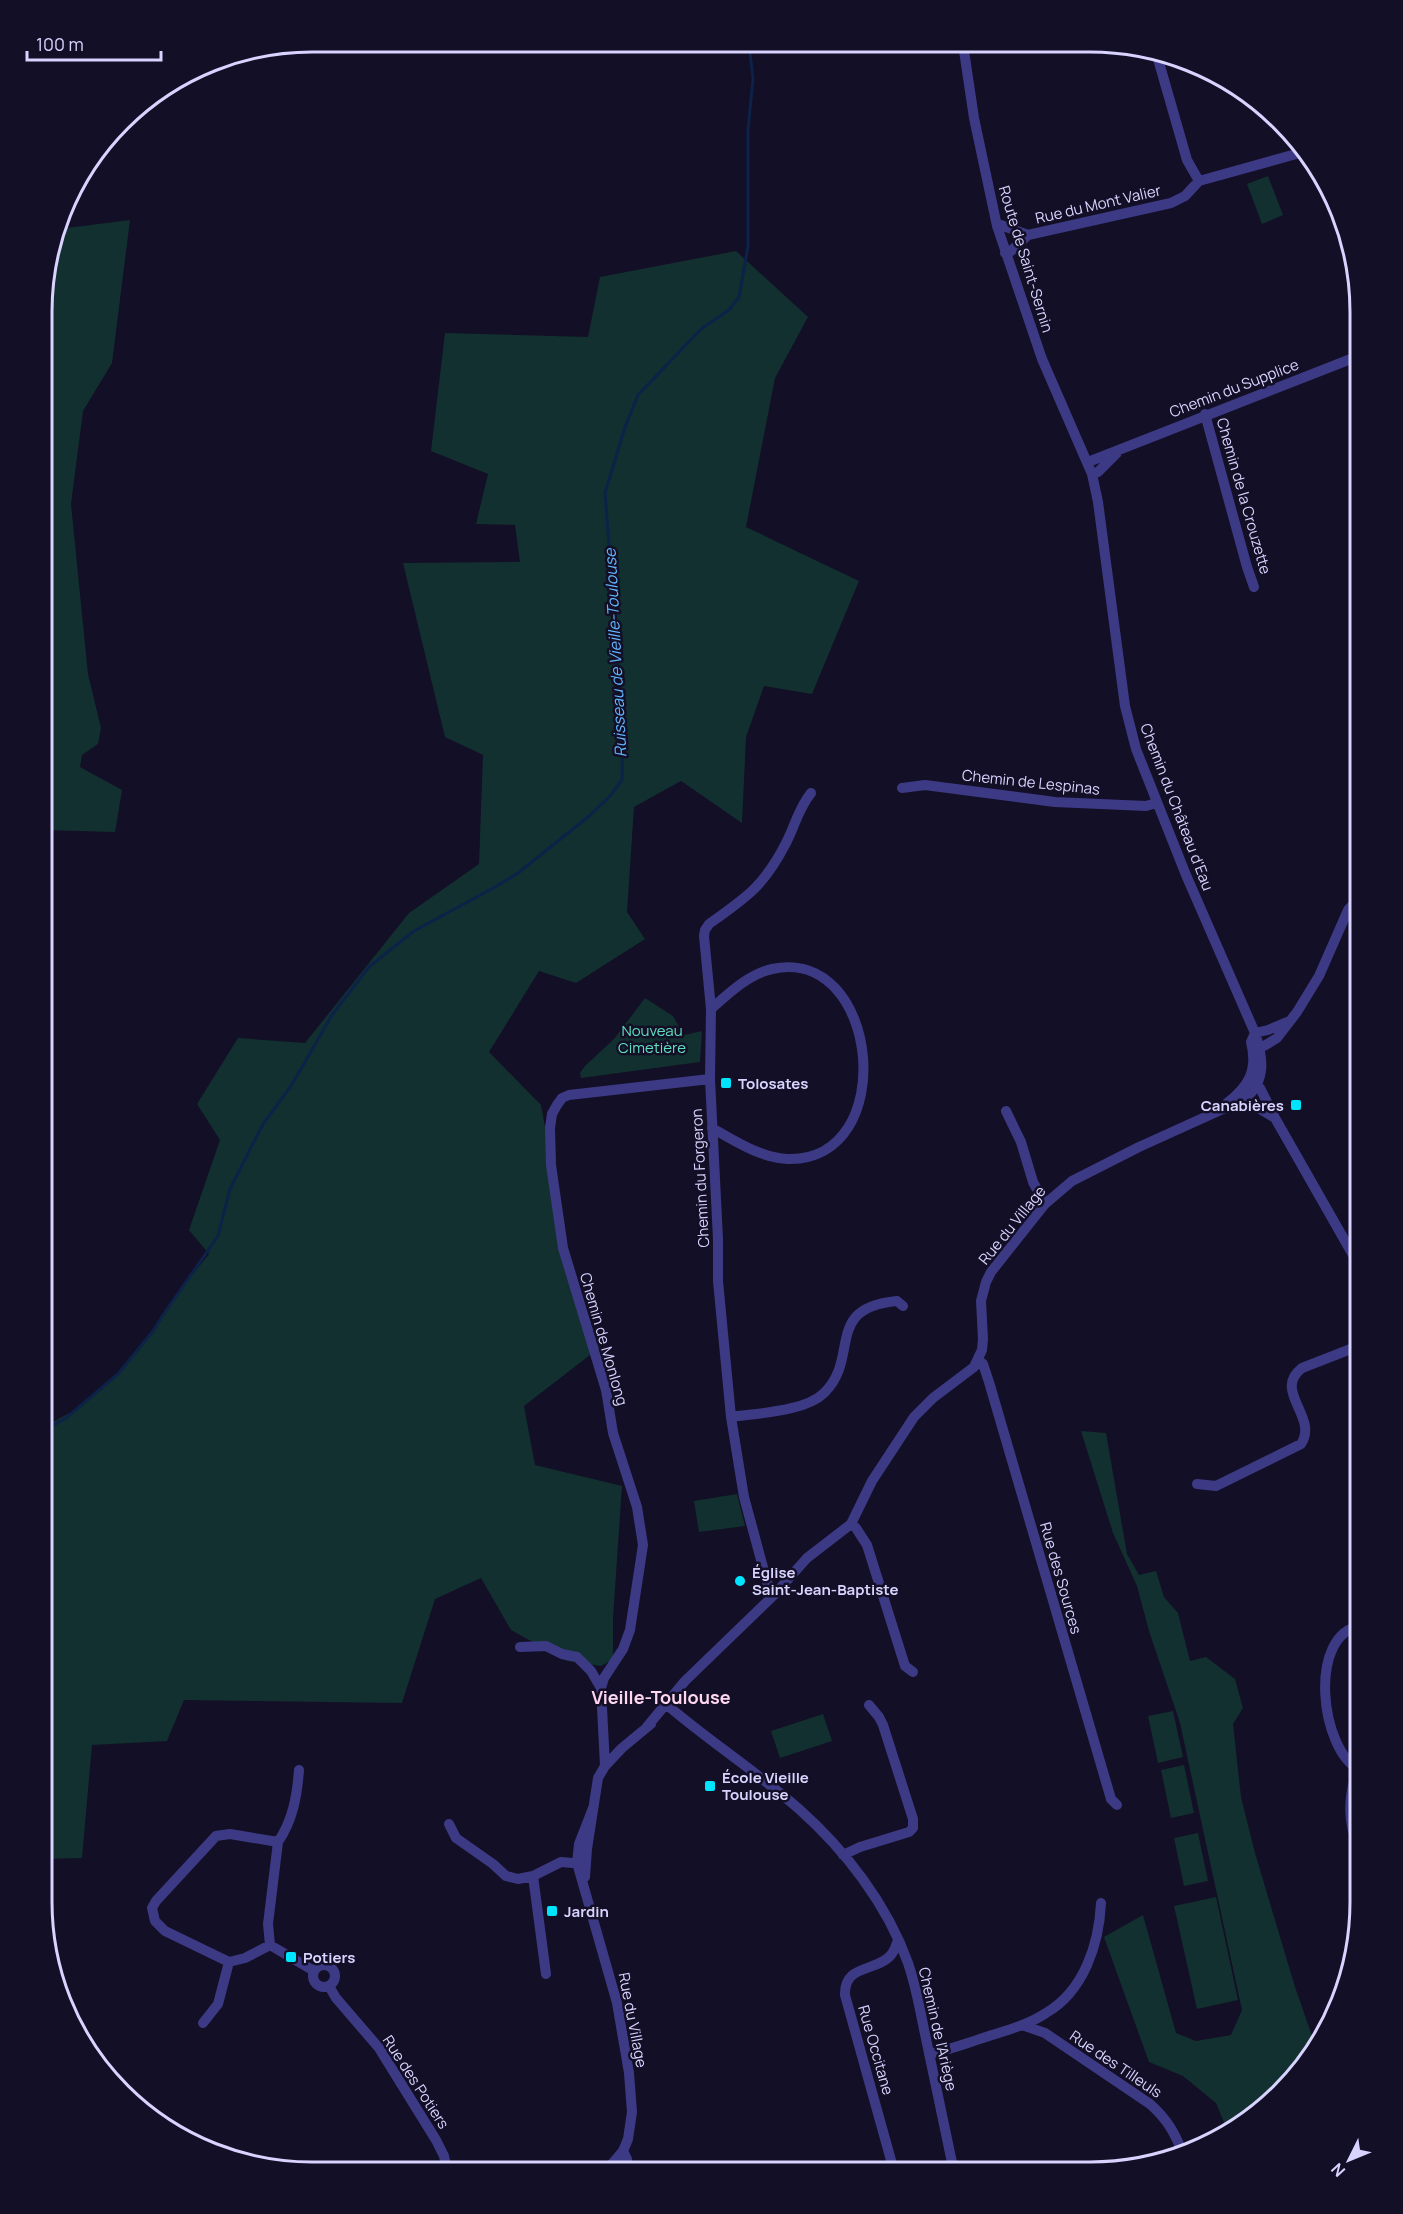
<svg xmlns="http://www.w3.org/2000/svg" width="1403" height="2214" viewBox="0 0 1403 2214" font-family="Manrope,sans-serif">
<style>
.green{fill:#12302f}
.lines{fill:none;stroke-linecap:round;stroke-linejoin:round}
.stream{stroke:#0c2248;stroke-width:3}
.minor{stroke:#3d3a85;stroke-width:10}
.poi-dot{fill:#00e5ff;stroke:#130f26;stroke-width:2}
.labels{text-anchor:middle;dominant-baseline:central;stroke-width:5;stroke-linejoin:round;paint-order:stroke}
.street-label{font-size:15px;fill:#d9d4ff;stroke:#130f26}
.park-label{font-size:15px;fill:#5fe0c0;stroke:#130f26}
.poi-label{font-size:15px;font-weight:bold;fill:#d9d4ff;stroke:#130f26;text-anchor:start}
.water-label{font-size:16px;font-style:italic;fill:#62b6ff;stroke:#130f26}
.quarter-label{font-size:18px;font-weight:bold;fill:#ffd6f0;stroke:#130f26}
.rim{fill:none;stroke:#d9d4ff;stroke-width:3}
</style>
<rect width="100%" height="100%" fill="#130f26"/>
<!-- green -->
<path class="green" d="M1268,176L1283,215L1262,224L1247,184Z
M130,220L112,363L83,411L71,504L88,674L101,728L98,744L82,755L80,767L122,790L115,832L43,830L44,277L59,229Z
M736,251L808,317L775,378L746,527L859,581L812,694L764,686L746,737L742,823L681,781L634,807L627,912L645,939L576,983L539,971L489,1052L541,1105L567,1250L599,1348L524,1406L535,1465L622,1486L613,1618V1659L601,1666L567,1661L511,1630L481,1578L435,1599L402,1703L184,1700L167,1741L92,1745L82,1858L42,1859L43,1427L81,1407L127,1365L184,1285L209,1254L189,1230L220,1140L197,1104L238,1038L305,1043L409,913L479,864L483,755L445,737L403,563L520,562L515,525L476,524L488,474L431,451L445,333L588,337L600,277Z
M645,998L673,1016L684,1035L702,1031L700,1062L581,1078L580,1073L585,1066L614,1039Z
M1081,1431L1106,1433L1127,1554L1139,1575L1156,1571L1164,1597L1178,1613L1190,1661L1206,1657L1235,1679L1243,1708L1233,1724L1241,1797L1255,1853L1295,1987L1316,2047C1296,2083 1263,2112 1228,2132L1216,2103L1183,2076L1149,2062L1104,1937L1143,1915L1176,2033L1196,2041L1231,2035L1242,2010L1180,1723L1149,1631L1137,1586L1113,1533Z
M737,1494L745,1526L699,1532L694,1501Z
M1173,1711L1183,1757L1158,1763L1148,1716Z
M823,1714L832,1741L780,1758L771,1731Z
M1184,1765L1194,1813L1171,1818L1161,1770Z
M1198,1833L1208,1881L1184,1886L1174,1838Z
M1216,1897L1238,2000L1197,2009L1174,1906Z"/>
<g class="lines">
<!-- stream -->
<path class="stream" d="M43,1431L66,1418L118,1374L153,1331L163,1315L218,1236L230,1189L263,1124L291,1086L332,1015L369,967L414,931L495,887L518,873L588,817L610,796L622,780L623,733L605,493L625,427L638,395L701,329L729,310L739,297L748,246V129L753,79L749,43"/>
<!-- minor -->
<path class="minor" d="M1156,52L1187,160L1199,181
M997,226L1001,225L1028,235L1171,203L1185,196L1199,181L1307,151
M1005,253L1011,251L1028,235
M1205,414L1247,567L1254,587
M1088,462L1361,355
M1092,474L1098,472L1117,453
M902,788L925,785L1055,802L1146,806L1156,803
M711,1009C729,993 749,974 772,969C880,945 901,1162 788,1159C761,1158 735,1141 712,1128
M1287,1022L1268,1030L1255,1033L1251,1042L1259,1046H1264L1277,1038L1297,1012L1319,976L1348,910L1361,896
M1244,1094L1250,1103L1275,1118L1260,1088L1251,1084
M1227,1103C1249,1086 1258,1070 1251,1042
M1006,1111L1021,1142L1033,1182L1045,1204
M1275,1118L1361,1269
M978,1360L983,1364L989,1382L1111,1799L1117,1805
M731,1417C757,1413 804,1412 824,1393C861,1357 823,1308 897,1301L903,1306
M1197,1484L1216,1486L1301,1444C1319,1417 1272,1391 1302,1368L1361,1345
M851,1524L856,1528L867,1545L905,1666L913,1672
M774,1595L767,1582L744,1497L731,1417L718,1281V1239L710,1079L711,1009L704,936L705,930L709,924C747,897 764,886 786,843C795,826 798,809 811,793
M520,1647L546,1646L562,1654L577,1657L591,1671L601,1688
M667,1705C709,1741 757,1772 799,1809C845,1850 887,1904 908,1963C916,1986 920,2010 925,2034C935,2080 944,2126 954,2172
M646,1728L685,1681L774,1595L807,1558L851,1524L872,1481L914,1417L933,1398L974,1367L982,1350L983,1339L981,1301L986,1282L991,1272L1045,1204L1072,1181L1139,1147L1245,1099C1267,1080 1263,1057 1255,1033L1186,875L1136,749L1125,706L1098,502L1092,474L1042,359L997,226L974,118L963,44
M605,1766L601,1688L604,1678L623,1649L630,1630L643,1545L637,1507L613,1433L606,1390L563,1248L551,1165L550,1128L552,1114L557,1105L562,1098L569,1095L710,1079
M1358,1769C1348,1796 1347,1824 1360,1849
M1360,1770C1320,1751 1307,1633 1361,1626
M593,1808L579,1844L577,1863L617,2003L629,2073L632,2112L628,2139L623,2151L606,2171
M449,1824L456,1838L493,1864L506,1876L518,1879L533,1876L561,1862L584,1864
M278,1842C293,1820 297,1796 299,1770
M843,1855L860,1847L909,1832L913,1828V1819L883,1725L879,1717L869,1705
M533,1876L546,1974
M585,1877L587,1849L598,1778L605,1766L622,1748L651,1724
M270,1945L268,1924L278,1842L230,1834L216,1836L156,1901L152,1908L155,1921L165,1931L229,1962L245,1958L270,1945L314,1971
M313 1976a11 11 0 1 1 22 0a11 11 0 1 1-22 0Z
M329,1986L336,1998L379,2048L436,2140L444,2156L447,2170
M203,2023L218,2004L229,1962
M1022,2025L1045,2033L1150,2104C1167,2119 1175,2133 1183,2154
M929,2054C949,2050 967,2043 986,2037C1007,2030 1028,2025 1046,2013C1084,1991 1099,1944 1101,1903
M623,2151L627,2159L628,2171
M894,2171L845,1995C844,1965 873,1972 889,1957C894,1953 896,1946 898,1940"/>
</g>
<!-- markers -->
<g class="poi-dot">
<rect x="720" y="1077" width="12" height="12" rx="3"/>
<rect x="1290" y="1099" width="12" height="12" rx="3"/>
<circle cx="740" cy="1581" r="6"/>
<rect x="704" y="1780" width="12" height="12" rx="3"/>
<rect x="546" y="1905" width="12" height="12" rx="3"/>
<rect x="285" y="1951" width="12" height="12" rx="3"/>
</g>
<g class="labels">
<!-- street labels -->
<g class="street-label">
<text transform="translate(1098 204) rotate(-13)">Rue du Mont Valier</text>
<text transform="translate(1026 259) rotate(73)">Route de Saint-Sernin</text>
<text transform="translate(1234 388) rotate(-21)">Chemin du Supplice</text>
<text transform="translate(1244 496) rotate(74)">Chemin de la Crouzette</text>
<text transform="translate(1031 782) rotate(6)">Chemin de Lespinas</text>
<text transform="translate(1177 807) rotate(69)">Chemin du Château d'Eau</text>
<text transform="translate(700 1178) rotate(-93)">Chemin du Forgeron</text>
<text transform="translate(1012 1225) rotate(-51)">Rue du Village</text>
<text transform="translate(604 1339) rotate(74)">Chemin de Monlong</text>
<text transform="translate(1061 1578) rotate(74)">Rue des Sources</text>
<text transform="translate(633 2020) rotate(79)">Rue du Village</text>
<text transform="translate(938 2029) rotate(77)">Chemin de l'Ariège</text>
<text transform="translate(876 2050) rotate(74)">Rue Occitane</text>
<text transform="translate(1116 2064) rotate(34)">Rue des Tilleuls</text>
<text transform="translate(416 2082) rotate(57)">Rue des Potiers</text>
</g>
<!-- park labels -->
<g class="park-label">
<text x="652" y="1030">Nouveau<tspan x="652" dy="17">Cimetière</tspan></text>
</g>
<!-- poi labels -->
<g class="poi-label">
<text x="738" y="1083">Tolosates</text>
<text x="1284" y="1105" text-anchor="end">Canabières</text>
<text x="752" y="1572">Église<tspan x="752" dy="17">Saint-Jean-Baptiste</tspan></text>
<text x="722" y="1777">École Vieille<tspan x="722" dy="17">Toulouse</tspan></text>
<text x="564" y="1911">Jardin</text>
<text x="303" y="1957">Potiers</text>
</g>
<!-- water labels -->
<g class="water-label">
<text transform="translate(615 653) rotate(-93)">Ruisseau de Vieille-Toulouse</text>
</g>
<!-- quarter labels -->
<g class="quarter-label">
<text x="661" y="1697">Vieille-Toulouse</text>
</g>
</g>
<!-- crop -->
<path d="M0 0H1403V2214H0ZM312 52H1090A260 260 0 0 1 1350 312V1902A260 260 0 0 1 1090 2162H312A260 260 0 0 1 52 1902V312A260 260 0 0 1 312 52Z" fill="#130f26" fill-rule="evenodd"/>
<path class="rim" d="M312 52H1090A260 260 0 0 1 1350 312V1902A260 260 0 0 1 1090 2162H312A260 260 0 0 1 52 1902V312A260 260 0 0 1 312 52Z"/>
<!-- north arrow -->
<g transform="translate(1349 2160) rotate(227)" stroke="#130f26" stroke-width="4.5" paint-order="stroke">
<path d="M0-4.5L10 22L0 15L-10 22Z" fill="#d9d4ff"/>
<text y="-9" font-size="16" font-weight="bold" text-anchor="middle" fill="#d9d4ff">N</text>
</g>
<!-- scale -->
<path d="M27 51v9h134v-9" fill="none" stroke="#d9d4ff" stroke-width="3"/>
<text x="36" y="51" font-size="18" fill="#d9d4ff" stroke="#130f26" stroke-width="4.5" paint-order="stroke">100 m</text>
</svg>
